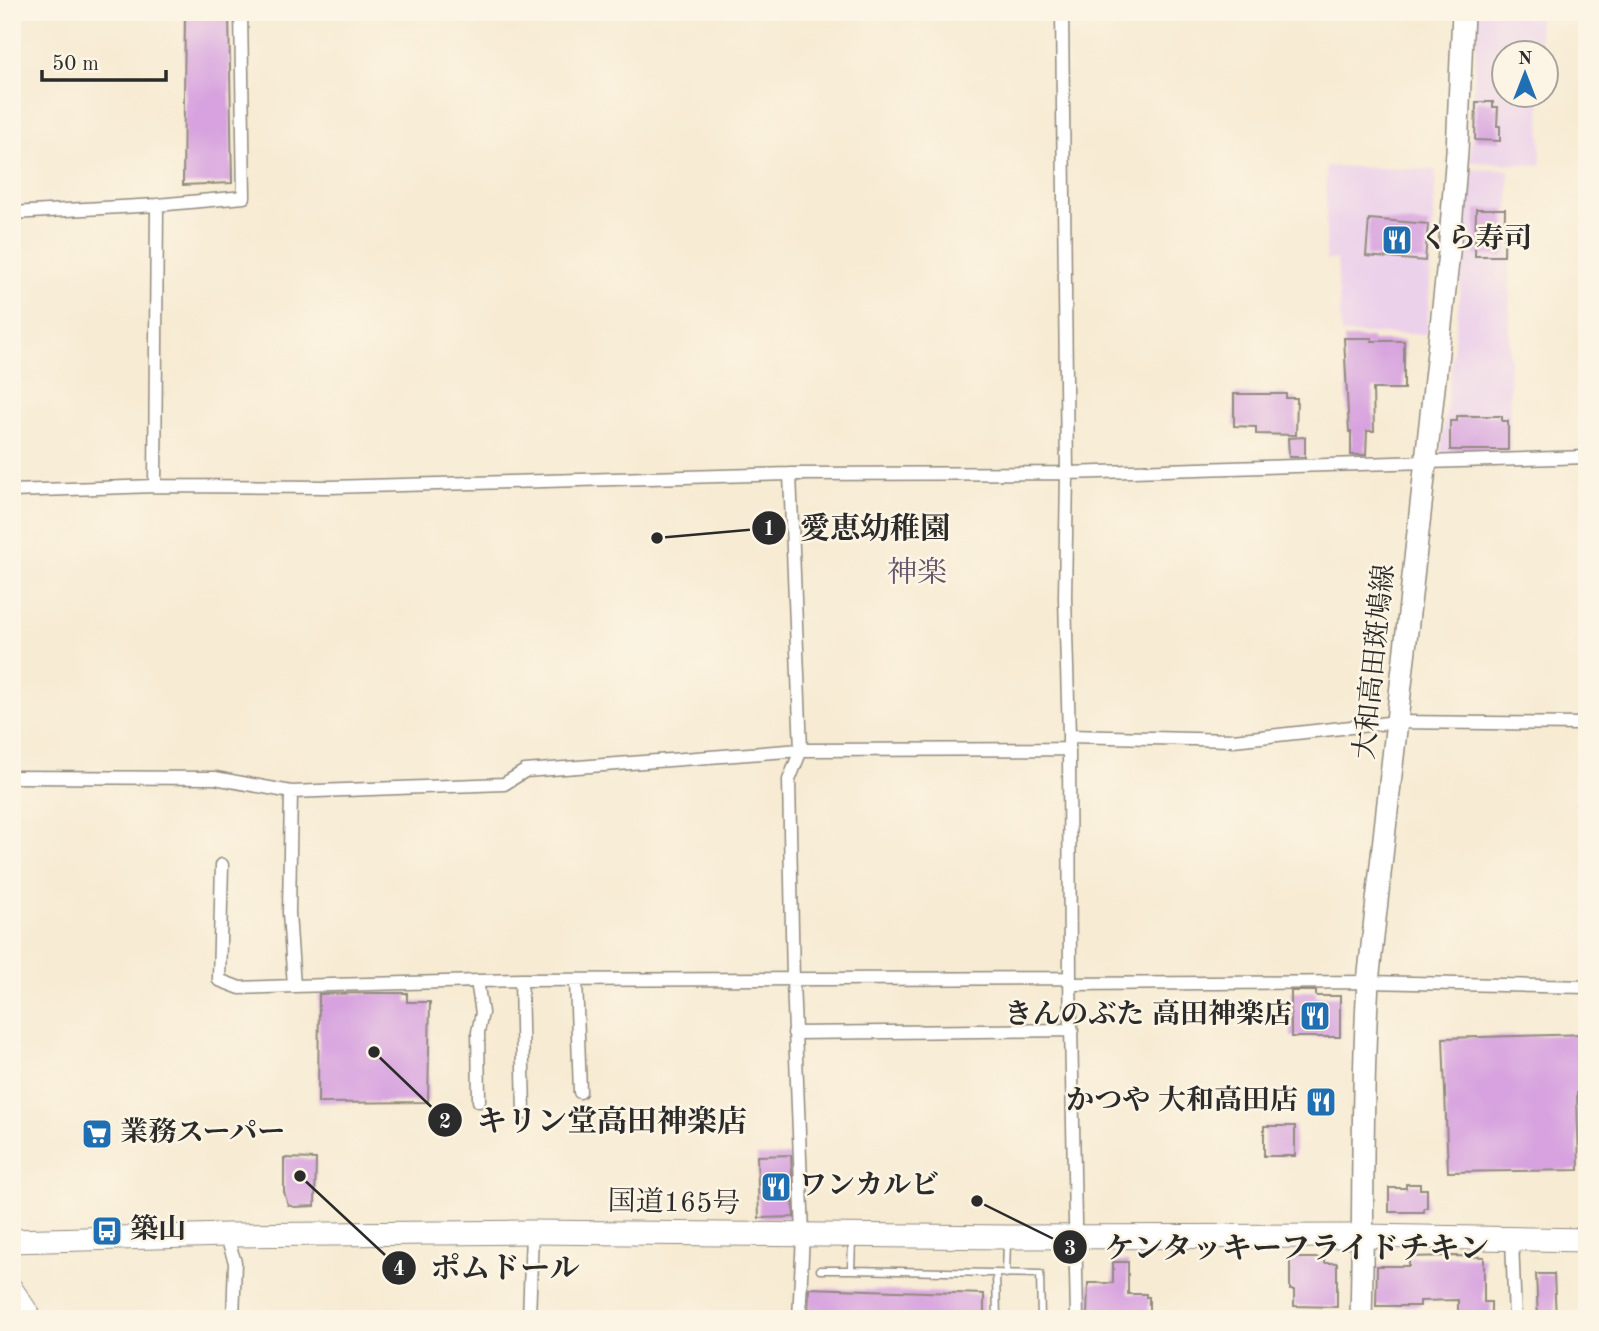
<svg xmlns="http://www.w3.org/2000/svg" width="1599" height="1331" viewBox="0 0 1599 1331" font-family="'Old Standard TT','Noto Serif JP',serif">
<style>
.built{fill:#ecd1ea}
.building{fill:#d7a2df}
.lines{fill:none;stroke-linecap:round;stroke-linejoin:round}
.lane-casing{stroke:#918b7f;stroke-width:9}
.street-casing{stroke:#918b7f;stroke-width:15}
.secondary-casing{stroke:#918b7f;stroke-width:20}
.primary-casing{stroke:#918b7f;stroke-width:24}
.highway-casing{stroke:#918b7f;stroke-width:25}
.lane{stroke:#fff;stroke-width:6}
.street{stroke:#fff;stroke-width:12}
.secondary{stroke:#fff;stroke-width:18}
.primary{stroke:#fff;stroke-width:21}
.highway{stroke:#fff;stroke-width:23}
.labels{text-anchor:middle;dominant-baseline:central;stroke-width:5;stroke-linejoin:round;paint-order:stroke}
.poi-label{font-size:28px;font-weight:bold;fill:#2b2b2b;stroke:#fcf5e5;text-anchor:start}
.street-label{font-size:28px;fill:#2b2b2b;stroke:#fcf5e5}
.neighbourhood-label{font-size:30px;fill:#67556a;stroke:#fcf5e5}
.leader{fill:none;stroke:#2b2b2b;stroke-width:2.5}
.callout-dot{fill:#2b2b2b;stroke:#fcf5e5;stroke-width:2.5}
.mark-label{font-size:21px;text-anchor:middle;font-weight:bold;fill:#fff}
.callout-label{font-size:30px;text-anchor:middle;font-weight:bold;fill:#2b2b2b;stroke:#fcf5e5;stroke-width:5;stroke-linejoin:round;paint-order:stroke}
</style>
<rect width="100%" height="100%" fill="#fcf5e5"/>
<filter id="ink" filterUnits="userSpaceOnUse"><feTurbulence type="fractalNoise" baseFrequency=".0143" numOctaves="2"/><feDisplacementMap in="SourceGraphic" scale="14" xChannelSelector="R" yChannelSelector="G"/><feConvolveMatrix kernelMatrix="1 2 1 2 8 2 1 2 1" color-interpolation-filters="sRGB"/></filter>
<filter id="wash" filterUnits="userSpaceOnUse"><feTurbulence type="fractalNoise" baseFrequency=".00686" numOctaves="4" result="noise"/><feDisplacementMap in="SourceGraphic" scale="28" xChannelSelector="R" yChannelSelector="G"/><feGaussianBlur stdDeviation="1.57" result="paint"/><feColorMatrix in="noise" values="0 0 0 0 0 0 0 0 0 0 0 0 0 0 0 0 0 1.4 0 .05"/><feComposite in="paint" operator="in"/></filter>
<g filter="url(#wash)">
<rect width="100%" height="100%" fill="#f7ebd3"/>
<!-- built -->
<path class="built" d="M1478,12H1539L1540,52H1504V94L1540,95L1541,165L1470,162Z
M1326,166L1436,170L1427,334H1341L1337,260H1326Z
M1470,169L1509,170L1510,453H1441L1464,257Z"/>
<g id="blocks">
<!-- building -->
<path class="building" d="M185,12H229L232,183L183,185Z
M1476,102H1493V107H1498L1497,126H1500V141L1475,140Z
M1476,209H1505L1504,256H1475Z
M1369,219L1428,224L1425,261L1366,256Z
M1344,338H1372V341H1404V389H1373L1374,431H1367L1366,455H1351V432H1349Z
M1234,394H1286V398H1297L1296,435L1256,434V427L1234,426Z
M1457,416H1502V421H1508V450H1450V421H1457Z
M1305,437V457H1289L1288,438Z
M1291,991H1316V996H1340V1037H1291Z
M371,993H407V1002H430L428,1102L318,1103L319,994Z
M1587,1034V1093H1577L1579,1170L1448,1172L1443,1038Z
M1264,1126H1295V1156H1264Z
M791,1155L794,1217L759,1218L757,1156Z
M284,1158L316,1159L315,1206L294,1207L288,1205L284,1192Z
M1406,1184H1420V1189H1427V1208H1424V1212H1389V1188H1406Z
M1454,1256L1484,1257V1302H1491V1319H1458V1300L1420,1301V1306H1376L1377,1266H1409V1257Z
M1290,1258H1325V1263H1337V1307L1294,1306V1290H1290Z
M1113,1262H1128V1294H1146V1297H1149V1319H1087L1088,1283H1113Z
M1536,1274H1554L1556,1319H1538Z
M809,1288L984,1294V1319H808Z"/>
</g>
</g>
<g filter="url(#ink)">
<use href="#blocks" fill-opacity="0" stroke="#918b7f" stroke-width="2"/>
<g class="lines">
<!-- lane casing -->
<g class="lane-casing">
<path id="lane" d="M852,1241L851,1270L1040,1274L1041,1319
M820,1270H851
M996,1273L997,1319
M1006,1274L1007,1241"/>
</g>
<!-- street casing -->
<g class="street-casing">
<path id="street" d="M1062,12L1067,473L1065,598L1069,736
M12,213L157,205L244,197L241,12
M790,474L801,750L789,780L793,980L803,1235L799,1319
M155,486L157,205
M12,491L155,486L330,487L790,474L1067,473L1587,457
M1069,749L1070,978L1077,1319
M12,777L215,778L291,792L504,784L525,771L801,750L1069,749V736L1233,740L1397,722L1580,724
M291,792L289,913L294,986L521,980L1070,978
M1583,804H1587
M222,865L219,980L240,988L294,986
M521,980L524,1113
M576,980L580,1092
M477,981L482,1013L478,1032L479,1101
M1070,984L1368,982L1587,987
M794,1033L1072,1030
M226,1235L235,1262L233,1319
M1512,1239L1515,1319
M529,1319L532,1232"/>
</g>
<!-- secondary casing -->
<g class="secondary-casing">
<path id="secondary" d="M12,1286L34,1319"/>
</g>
<!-- primary casing -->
<g class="primary-casing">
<path id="primary" d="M1361,1319C1364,1207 1361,1094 1368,982L1449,253L1457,152L1463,12"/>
</g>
<!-- highway casing -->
<g class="highway-casing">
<path id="highway" d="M12,1241L226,1235L532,1232L1007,1237L1363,1236L1587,1240"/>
</g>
<!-- lane -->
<use href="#lane" class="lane"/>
<!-- street -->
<use href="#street" class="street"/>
<!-- secondary -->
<use href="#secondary" class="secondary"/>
<!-- primary -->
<use href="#primary" class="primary"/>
<!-- highway -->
<use href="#highway" class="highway"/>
</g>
</g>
<!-- icons -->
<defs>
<g id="restaurant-square" transform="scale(1.575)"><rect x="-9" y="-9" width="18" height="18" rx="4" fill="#1f6fb2" stroke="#fcf5e5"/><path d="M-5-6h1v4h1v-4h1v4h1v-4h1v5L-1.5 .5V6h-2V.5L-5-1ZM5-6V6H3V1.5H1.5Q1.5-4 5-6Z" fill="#fff"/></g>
<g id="supermarket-square" transform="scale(1.575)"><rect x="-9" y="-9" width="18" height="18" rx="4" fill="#1f6fb2" stroke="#fcf5e5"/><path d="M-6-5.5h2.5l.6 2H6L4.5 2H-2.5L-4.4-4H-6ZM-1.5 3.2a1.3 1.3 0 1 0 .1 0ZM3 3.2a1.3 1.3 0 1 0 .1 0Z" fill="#fff"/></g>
<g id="bus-square" transform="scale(1.575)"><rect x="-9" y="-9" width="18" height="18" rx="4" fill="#1f6fb2" stroke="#fcf5e5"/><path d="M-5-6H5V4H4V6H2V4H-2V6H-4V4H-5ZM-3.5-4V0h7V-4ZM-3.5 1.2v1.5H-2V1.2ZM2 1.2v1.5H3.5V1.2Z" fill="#fff"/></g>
</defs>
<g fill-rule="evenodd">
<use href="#restaurant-square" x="1397" y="240"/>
<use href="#restaurant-square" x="1315" y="1016"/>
<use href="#restaurant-square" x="1321" y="1102"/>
<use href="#supermarket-square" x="97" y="1134"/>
<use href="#restaurant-square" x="776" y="1187"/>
<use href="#bus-square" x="107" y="1231"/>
</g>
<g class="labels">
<!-- poi labels -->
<g class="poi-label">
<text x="1420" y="240">くら寿司</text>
<text x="1292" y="1016" text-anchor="end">きんのぶた 高田神楽店</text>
<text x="1298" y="1102" text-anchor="end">かつや 大和高田店</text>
<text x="120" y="1134">業務スーパー</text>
<text x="799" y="1187">ワンカルビ</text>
<text x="130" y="1231">築山</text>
</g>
<!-- street labels -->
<g class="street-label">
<text transform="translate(1376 662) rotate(-84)">大和高田斑鳩線</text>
<text transform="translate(674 1204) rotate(1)">国道165号</text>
</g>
<!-- neighbourhood labels -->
<g class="neighbourhood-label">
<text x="917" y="574">神楽</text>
</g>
</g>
<!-- callouts -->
<path class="leader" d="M657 538L769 528M374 1052L445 1120M977 1201L1070 1247M300 1176L399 1268"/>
<g class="callout-dot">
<circle cx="657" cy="538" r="7"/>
<circle cx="374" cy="1052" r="7"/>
<circle cx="977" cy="1201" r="7"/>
<circle cx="300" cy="1176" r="7"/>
<circle cx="769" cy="528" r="18"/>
<circle cx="445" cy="1120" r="18"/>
<circle cx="1070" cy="1247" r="18"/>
<circle cx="399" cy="1268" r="18"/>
</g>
<g class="mark-label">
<text x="769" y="535">1</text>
<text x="445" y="1128">2</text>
<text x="1070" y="1255">3</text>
<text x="399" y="1275">4</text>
</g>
<g class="callout-label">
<text x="875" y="538">愛恵幼稚園</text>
<text x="612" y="1131">キリン堂高田神楽店</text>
<text x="1297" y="1258">ケンタッキーフライドチキン</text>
<text x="505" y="1278">ポムドール</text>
</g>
<!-- margin -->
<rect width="1599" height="1331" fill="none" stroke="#fcf5e5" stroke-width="42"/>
<!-- north arrow -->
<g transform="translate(1525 74)"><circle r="33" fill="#fcf5e5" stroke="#a8a49b" stroke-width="2"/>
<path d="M0-5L12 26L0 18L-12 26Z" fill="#1f6fb2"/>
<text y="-10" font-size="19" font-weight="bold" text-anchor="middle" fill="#2b2b2b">N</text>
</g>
<!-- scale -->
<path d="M42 70v10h124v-10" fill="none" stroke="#2b2b2b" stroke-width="3.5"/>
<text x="52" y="70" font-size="21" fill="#2b2b2b" stroke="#fcf5e5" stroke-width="5" paint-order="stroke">50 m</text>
</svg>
